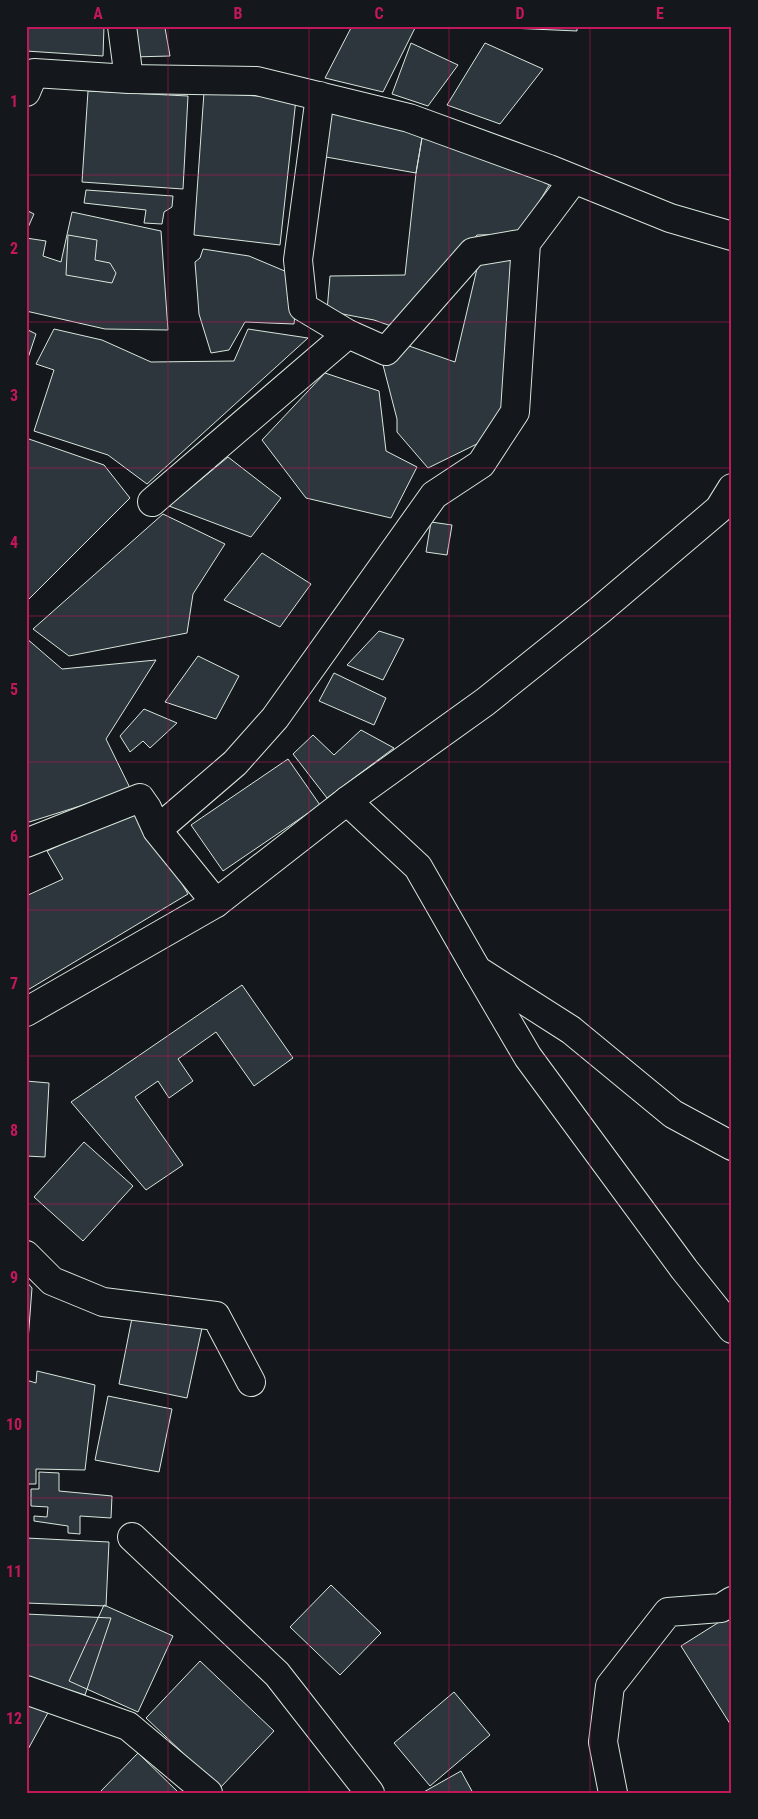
<svg xmlns="http://www.w3.org/2000/svg" width="758" height="1819" viewBox="0 0 758 1819" font-family="'Roboto Condensed',sans-serif">
<style>
.building{fill:#2c363c;stroke:#d8e6dc}
.lines{fill:none;stroke-linecap:round;stroke-linejoin:round}
.minor-casing{stroke:#d8e6dc;stroke-width:30}
.tertiary-casing{stroke:#d8e6dc;stroke-width:30}
.secondary-casing{stroke:#d8e6dc;stroke-width:30}
.minor{stroke:#14181c;stroke-width:28}
.tertiary{stroke:#14181c;stroke-width:28}
.secondary{stroke:#14181c;stroke-width:28}
.grid{fill:none;stroke:#c2185b;stroke-width:1;stroke-opacity:0.55}
.neatline{fill:none;stroke:#c2185b;stroke-width:2}
.grid-label{font-size:16px;text-anchor:middle;font-weight:bold;fill:#c2185b}
</style>
<rect width="100%" height="100%" fill="#14181c"/>
<!-- building -->
<path class="building" d="M26,26H104L103,56L26,51Z
M133,26L165,28L170,56L132,57Z
M352,26H416L383,92L325,78Z
M511,26H577V31L510,28Z
M411,43L458,65L428,106L392,94Z
M485,43L543,69L500,124L447,105Z
M88,91L188,96L183,189L82,182Z
M204,92L296,99L280,245L194,235Z
M331,108L423,132L416,173L326,157Z
M423,132L554,177L520,234L477,235L408,306L394,327L374,320L327,311L330,276L405,275L416,173Z
M86,190L173,196L172,207L164,212L162,224L144,223L146,210L84,203Z
M26,210L34,214L26,232Z
M72,212L161,231L168,330L105,329L26,311V238L46,241L43,256L61,262Z
M68,235L97,240L95,260L110,263L116,273L112,283L66,275Z
M203,249L249,256L299,277L294,324L245,322L229,350L211,353L199,314L195,262L200,258Z
M526,252L510,379L501,412L483,441L428,468L397,432V419L383,365L409,346L455,362L480,256Z
M26,329L36,334L26,364Z
M54,329L102,340L151,362L234,361L248,329L308,338L147,484L108,455L34,431L54,370L36,364Z
M325,373L379,391L386,451L417,467L391,518L306,498L262,440Z
M26,438L104,465L130,498L26,602Z
M228,457L281,498L251,537L169,506Z
M163,514L225,544L193,594L187,633L69,656L33,629Z
M431,522L452,525L447,555L426,552Z
M262,553L311,584L280,627L224,600Z
M379,631L404,639L383,680L347,665Z
M26,638L62,669L156,660L106,739L131,790L26,823Z
M198,656L239,676L216,719L165,702Z
M334,673L386,698L374,725L319,701Z
M144,709L177,723L150,748L143,741L130,752L120,736Z
M361,730L394,748L327,798L293,754L313,735L334,755Z
M288,759L320,805L223,871L191,825Z
M138,810L188,894L26,991V896L63,879L47,851Z
M242,985L293,1058L254,1086L216,1032L178,1059L193,1081L169,1098L158,1081L135,1097L183,1165L146,1190L71,1102Z
M26,1081L49,1083L45,1157L26,1156Z
M84,1142L133,1186L83,1241L34,1197Z
M26,1281L32,1288L27,1354L26,1353Z
M133,1313L202,1328L187,1398L119,1384Z
M37,1371L95,1385L85,1470L36,1469V1484H26V1380L36,1383Z
M108,1396L172,1409L159,1472L95,1460Z
M39,1472L59,1473V1491L112,1496L111,1518L80,1516V1534L68,1533V1526L34,1521V1516L47,1517L48,1507L31,1506V1489H39Z
M26,1538L109,1542L106,1606L26,1603Z
M331,1585L381,1633L340,1675L290,1627Z
M104,1605L173,1636L138,1712L69,1681Z
M26,1614L111,1618L85,1695L26,1676Z
M732,1614V1727L681,1646Z
M200,1661L274,1731L220,1788L146,1718Z
M454,1692L490,1735L430,1786L394,1743Z
M26,1702L49,1711L26,1753Z
M138,1753L179,1793H99Z
M461,1771L473,1793H422Z"/>
<g class="lines">
<!-- minor casing -->
<g class="minor-casing">
<path id="minor" d="M122,26L129,79
M26,92L34,73L129,79L257,81L409,118L549,169L670,218L732,236
M320,96L298,260L303,307L348,334
M152,502L348,334L386,351L473,252L526,243L574,179
M157,830L235,763L275,718L434,495L481,464L515,412L526,243
M26,843L140,798L147,808L157,830L216,903
M477,970L528,1057L684,1269L732,1329
M26,1255L52,1281L103,1302L216,1316L251,1382
M132,1537L277,1674L370,1793
M26,1690L128,1726L208,1793
M613,1793L603,1742L610,1686L668,1612L721,1608L732,1601"/>
</g>
<!-- tertiary casing -->
<g class="tertiary-casing">
<path id="tertiary" d="M347,801L418,867L477,970L571,1030L673,1114L732,1146"/>
</g>
<!-- secondary casing -->
<g class="secondary-casing">
<path id="secondary" d="M26,1012L216,903L347,801L485,702L600,610L719,509L732,488"/>
</g>
<!-- minor -->
<use href="#minor" class="minor"/>
<!-- tertiary -->
<use href="#tertiary" class="tertiary"/>
<!-- secondary -->
<use href="#secondary" class="secondary"/>
</g>
<!-- grid -->
<path class="grid" d="M168,26V1793M309,26V1793M449,26V1793M590,26V1793M26,175H732M26,322H732M26,468H732M26,616H732M26,762H732M26,910H732M26,1056H732M26,1204H732M26,1350H732M26,1498H732M26,1645H732"/>
<!-- border -->
<rect width="758" height="1819" fill="none" stroke="#14181c" stroke-width="55"/>
<rect x="28" y="28" width="702" height="1764" class="neatline"/>
<g class="grid-label">
<text x="98" y="19">A</text>
<text x="238" y="19">B</text>
<text x="379" y="19">C</text>
<text x="520" y="19">D</text>
<text x="660" y="19">E</text>
<text x="14" y="107">1</text>
<text x="14" y="254">2</text>
<text x="14" y="401">3</text>
<text x="14" y="548">4</text>
<text x="14" y="695">5</text>
<text x="14" y="842">6</text>
<text x="14" y="989">7</text>
<text x="14" y="1136">8</text>
<text x="14" y="1283">9</text>
<text x="14" y="1430">10</text>
<text x="14" y="1577">11</text>
<text x="14" y="1724">12</text>
</g>
</svg>
